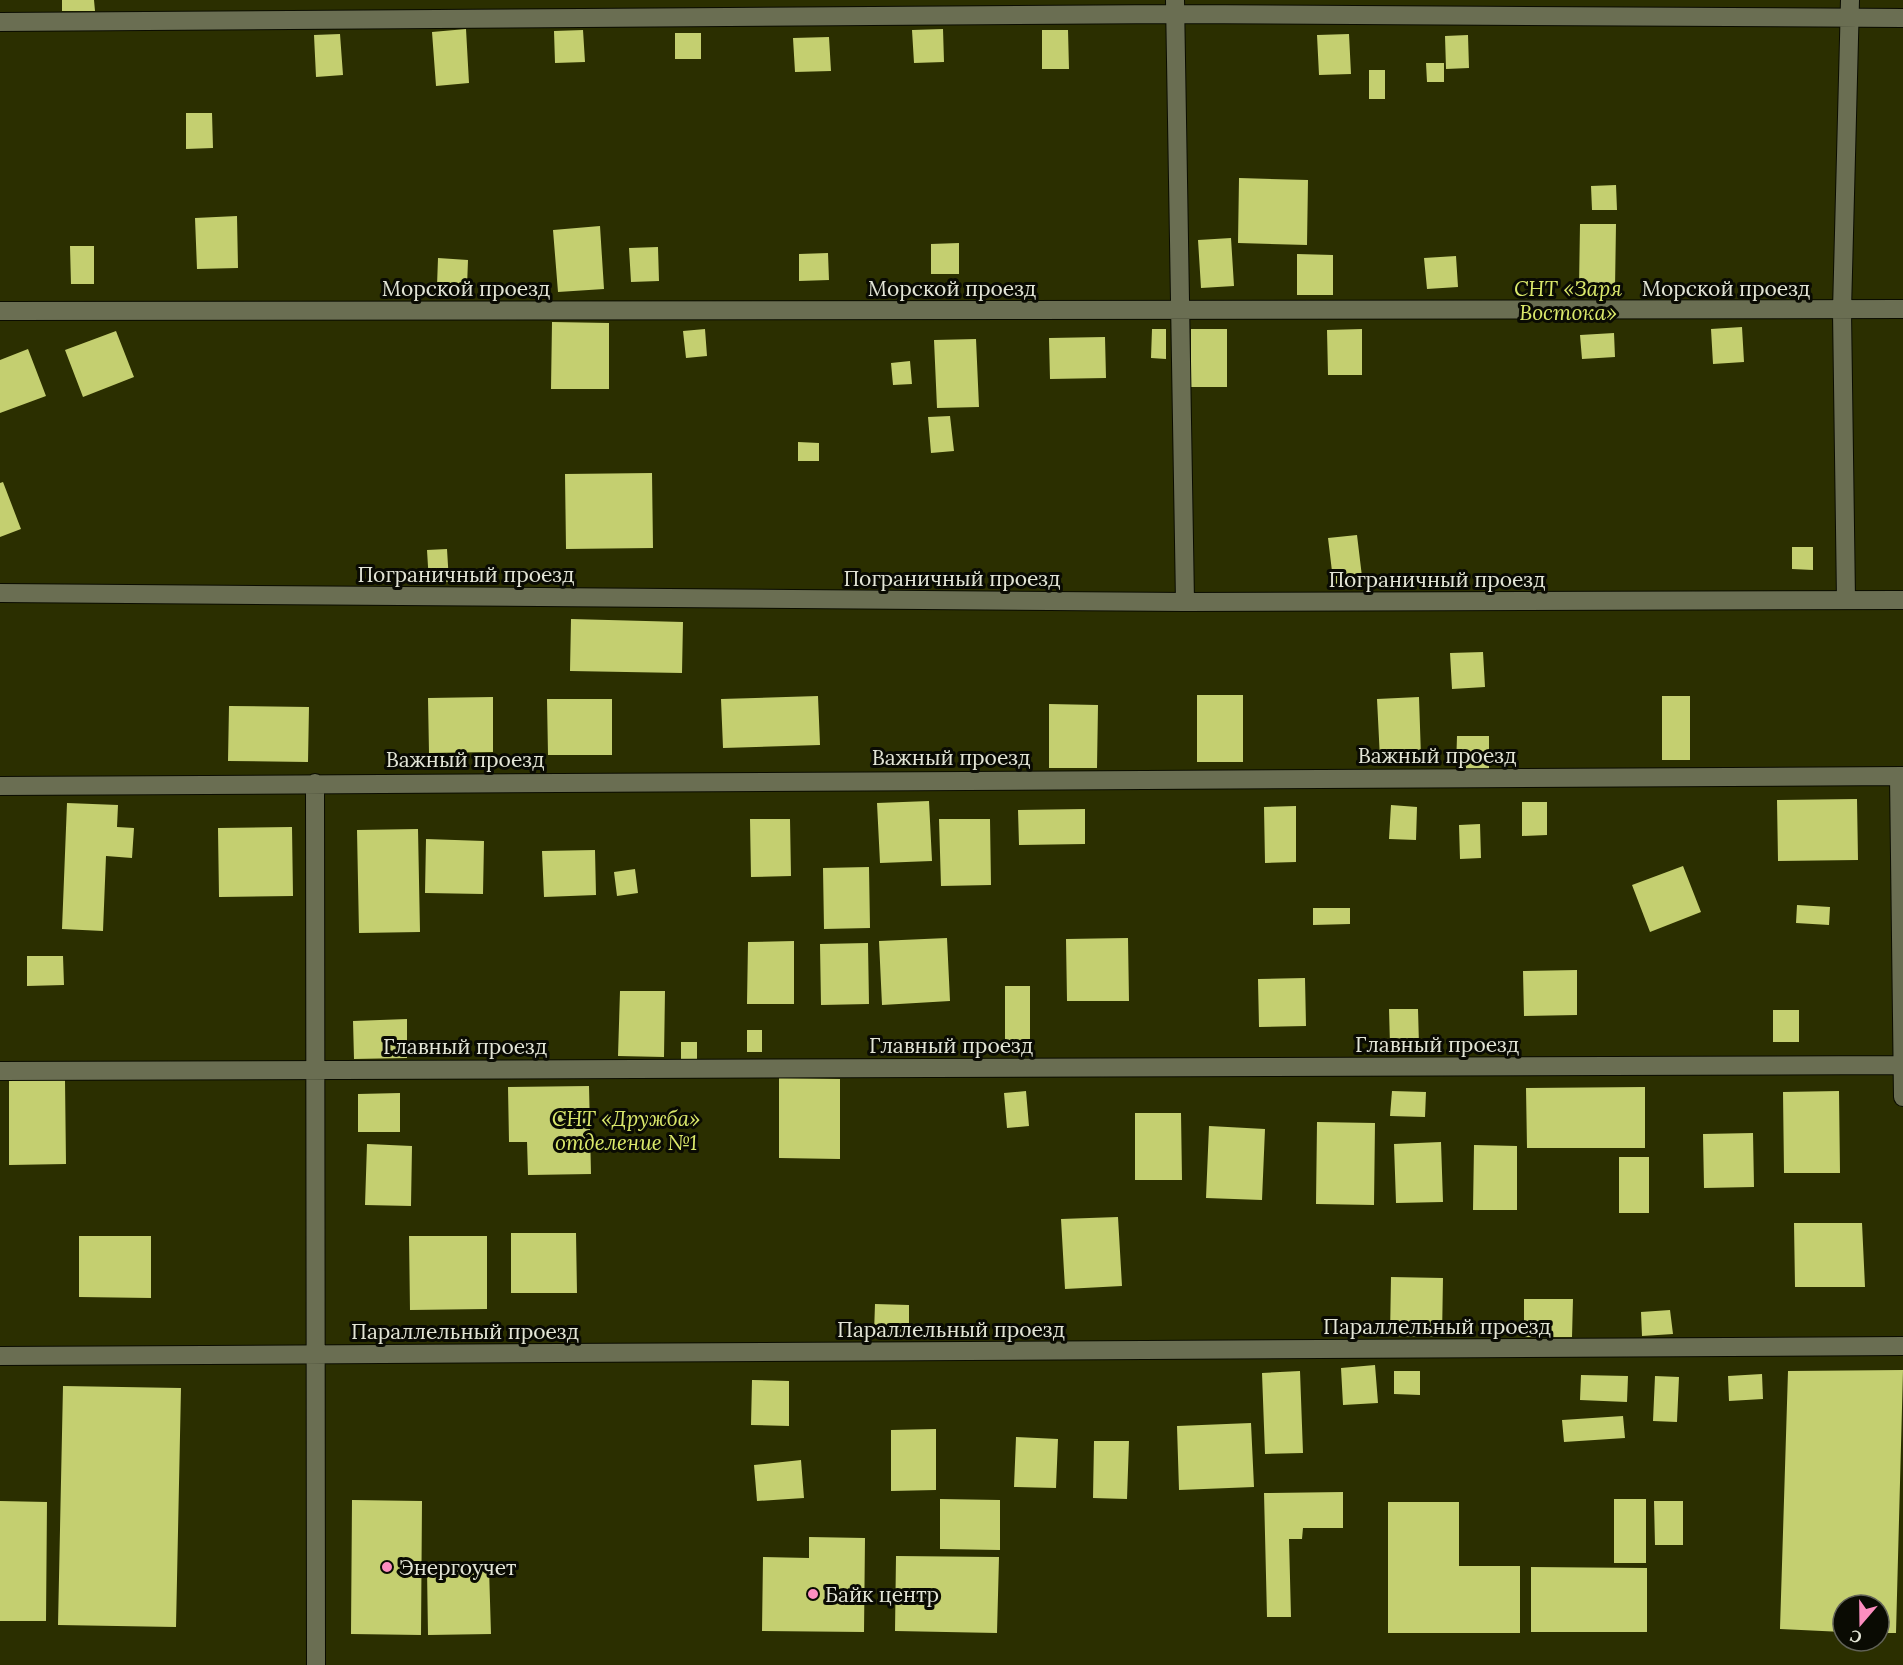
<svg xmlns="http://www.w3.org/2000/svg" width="1903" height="1665" viewBox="0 0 1903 1665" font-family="Lora,serif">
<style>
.green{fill:#2b2f00;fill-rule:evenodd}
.building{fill:#c4cf70}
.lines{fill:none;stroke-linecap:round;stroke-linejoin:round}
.lane-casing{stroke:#0a0c00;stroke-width:20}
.lane{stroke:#6a6e52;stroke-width:18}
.poi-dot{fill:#fd8ec0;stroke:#0a0b03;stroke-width:2}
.labels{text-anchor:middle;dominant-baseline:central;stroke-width:6;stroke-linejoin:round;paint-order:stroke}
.street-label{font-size:21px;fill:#e3e5d6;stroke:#0a0b03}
.park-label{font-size:21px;font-style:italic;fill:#dbe96b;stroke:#0a0b03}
.poi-label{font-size:21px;fill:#e3e5d6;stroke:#0a0b03;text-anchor:start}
</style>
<rect width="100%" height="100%" fill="#202309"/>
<!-- green -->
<path class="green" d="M0,0H1903V1665H0ZM1843,1605H1879V1641H1843Z"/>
<!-- building -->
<path class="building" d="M62,0H94L95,11H62Z
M466,29L469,83L436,86L432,32Z
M943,29L944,62L914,63L912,30Z
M583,30L585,62L555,63L554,31Z
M1042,30H1068L1069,69H1042Z
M675,33H701V59H675Z
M340,34L343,75L316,77L314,35Z
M1349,34L1351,74L1319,75L1317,35Z
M1468,35L1469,68L1446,69L1445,36Z
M829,37L831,71L795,72L793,38Z
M1426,63H1444V82H1427Z
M1369,70H1385V99H1369Z
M186,113H212L213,148L186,149Z
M1239,178L1308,180L1307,245L1238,243Z
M1616,185L1617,210H1592L1591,186Z
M237,216L238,268L197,269L195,218Z
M1580,224H1616L1615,288H1579Z
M600,226L604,289L558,292L553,230Z
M1231,238L1234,286L1201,288L1198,240Z
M959,243V274H931V244Z
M70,246H94V284H71Z
M658,247L659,281L631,282L629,248Z
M828,253L829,280L799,281V254Z
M1297,254L1333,255V295H1297Z
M1456,256L1458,287L1427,289L1424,258Z
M438,258L468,260L467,287L437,286Z
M552,322L609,323V389H551Z
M1742,327L1744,362L1713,364L1711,329Z
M705,329L707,356L686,358L683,331Z
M1152,329H1166V359L1151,358Z
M1191,329H1227V387H1191Z
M1362,329V375H1328L1327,330Z
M116,331L134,377L83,397L65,350Z
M1614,333L1615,357L1582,359L1580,335Z
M1105,337L1106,378L1050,379L1049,338Z
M976,339L979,407L937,408L934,340Z
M28,349L46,396L0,413V360Z
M910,361L912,384L893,385L891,363Z
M950,416L954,451L931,453L928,417Z
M798,442L819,443V461H798Z
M652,473L653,548L566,549L565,474Z
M3,482L21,529L0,537V483Z
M1357,535L1363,585L1334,588L1328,538Z
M1792,547H1813V570L1792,569Z
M447,549L449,582L429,583L427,550Z
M571,619L683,622L682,673L570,671Z
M1483,652L1485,687L1452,689L1450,653Z
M1197,695H1243V762H1197Z
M818,696L820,745L723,748L721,699Z
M1662,696H1690V760H1662Z
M493,697V752L429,753L428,698Z
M1419,697L1421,757L1380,759L1377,699Z
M547,699H612V755H548Z
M1049,704L1098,705L1097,768H1049Z
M229,706L309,707L308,762L228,761Z
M1457,736H1489V769H1456Z
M1857,799L1858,860L1778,861L1777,800Z
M929,801L932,861L880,863L877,803Z
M1522,802H1547V835L1522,836Z
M67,803L118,805L117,827L134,828L132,858L106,856L103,931L62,929Z
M1391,805L1417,807L1416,840L1389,839Z
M1296,806V862L1265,863L1264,807Z
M1085,809V844L1019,845L1018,810Z
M750,819H790L791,876L751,877Z
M939,819H990L991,885L941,886Z
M1480,824L1481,858L1460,859L1459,825Z
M292,827L293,896L219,897L218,828Z
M418,829L420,932L359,933L357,830Z
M426,839L484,841L483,894L425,893Z
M595,850L596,895L544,897L542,851Z
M1683,866L1701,912L1650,932L1632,885Z
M869,867L870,928L824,929L823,868Z
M635,869L638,893L617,896L614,872Z
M1797,905L1830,907L1829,925L1796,923Z
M1313,908H1350V924L1313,925Z
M947,938L950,1001L882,1005L879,941Z
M1128,938L1129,1001H1067L1066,939Z
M794,941V1004H747L748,942Z
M868,943L869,1004L821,1005L820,944Z
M27,956H63L64,985L27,986Z
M1577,970V1015L1524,1016L1523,971Z
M1305,978L1306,1026L1259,1027L1258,979Z
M1005,986H1030V1053H1005Z
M620,991H665L664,1057L618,1056Z
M1389,1009H1418L1419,1045H1390Z
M1773,1010H1799V1042H1773Z
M407,1019V1058L354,1059L353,1021Z
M747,1030H762V1052H747Z
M681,1042H697V1060L681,1059Z
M779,1078L840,1079V1159L779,1158Z
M9,1080H65L66,1164L9,1165Z
M589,1086L591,1174L528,1175L527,1142H509L508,1087Z
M1645,1087V1148H1527L1526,1088Z
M1026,1091L1029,1126L1007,1128L1004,1093Z
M1392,1091L1426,1092L1425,1117L1390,1116Z
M1839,1091L1840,1173H1784L1783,1092Z
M400,1093V1132H358V1094Z
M1135,1113H1181L1182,1180H1135Z
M1317,1122L1375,1123L1374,1205L1316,1204Z
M1209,1126L1265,1129L1262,1200L1206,1198Z
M1753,1133L1754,1187L1704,1188L1703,1134Z
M1441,1142L1443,1202L1396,1203L1394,1144Z
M367,1144L412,1146L411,1206L365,1205Z
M1474,1145L1517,1146V1210H1473Z
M1619,1157H1649V1213H1619Z
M1118,1217L1122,1286L1065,1289L1061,1219Z
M1794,1223H1862L1865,1287H1795Z
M511,1233H576L577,1293H511Z
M79,1236H151V1298L79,1297Z
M409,1236H487V1309L410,1310Z
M1391,1277L1443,1278L1442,1337L1390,1336Z
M1524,1299H1573L1572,1337H1524Z
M875,1304L909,1305V1334L874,1333Z
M1670,1310L1673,1334L1642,1336L1641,1312Z
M1375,1365L1378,1403L1343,1405L1341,1368Z
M1903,1370L1896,1633H1879V1605H1843V1632L1780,1629L1788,1371Z
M1300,1371L1303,1453L1265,1454L1262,1373Z
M1394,1371H1420V1395L1394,1394Z
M1762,1374L1763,1399L1729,1401L1728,1376Z
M1581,1375L1628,1376L1627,1402L1580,1400Z
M1655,1376L1679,1377L1677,1422L1653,1421Z
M752,1380L789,1381V1426L751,1425Z
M63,1386L181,1388L176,1627L58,1625Z
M1623,1416L1625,1438L1564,1442L1562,1420Z
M1251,1423L1254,1487L1179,1490L1177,1426Z
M936,1429V1490L891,1491V1430Z
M1016,1437L1058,1439L1056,1488L1014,1487Z
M1094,1441H1129L1127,1499L1093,1498Z
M801,1460L804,1498L757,1501L754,1465Z
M1343,1492V1528H1303L1302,1539H1289L1291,1617H1267L1264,1493Z
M940,1499L1000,1500V1550L940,1549Z
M1614,1499H1646V1563H1614Z
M352,1500L422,1501L421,1635L351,1634Z
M0,1501L47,1502L46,1621H0Z
M1654,1501H1683V1545H1655Z
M1388,1502H1459V1566H1520V1633H1388Z
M809,1537L865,1538L864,1632L762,1631L763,1557L809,1558Z
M896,1556L999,1557L997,1633L895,1631Z
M1531,1567L1647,1568V1632H1531Z
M489,1568L491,1634L428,1635L427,1569Z"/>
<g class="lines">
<!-- lane casing -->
<g class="lane-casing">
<path id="lane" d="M1175,0L1185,602
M0,22L1176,14L1903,18
M0,311L1903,309
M0,593L1185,602L1903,600
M1846,600L1842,311L1850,0
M1899,776L1903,1097
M315,783L316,1665
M0,786L1903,776
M0,1071L1903,1065
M0,1356L1903,1346"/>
</g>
<!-- lane -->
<use href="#lane" class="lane"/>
</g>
<!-- markers -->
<g class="poi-dot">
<circle cx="387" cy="1567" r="6"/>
<circle cx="813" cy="1594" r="6"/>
</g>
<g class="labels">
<!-- street labels -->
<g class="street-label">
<text x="466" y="288">Морской проезд</text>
<text x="952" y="288">Морской проезд</text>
<text x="1726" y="288">Морской проезд</text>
<text x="466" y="574">Пограничный проезд</text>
<text x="952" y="578">Пограничный проезд</text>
<text x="1437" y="579">Пограничный проезд</text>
<text x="1437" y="755">Важный проезд</text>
<text x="951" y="757">Важный проезд</text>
<text x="465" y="759">Важный проезд</text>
<text x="1437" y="1044">Главный проезд</text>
<text x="951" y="1045">Главный проезд</text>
<text x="465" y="1046">Главный проезд</text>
<text x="1437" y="1326">Параллельный проезд</text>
<text x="951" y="1329">Параллельный проезд</text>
<text x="465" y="1331">Параллельный проезд</text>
</g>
<!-- park labels -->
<g class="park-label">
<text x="1568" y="288">СНТ «Заря<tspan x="1568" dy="24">Востока»</tspan></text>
<text x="626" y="1118">СНТ «Дружба»<tspan x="626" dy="24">отделение №1</tspan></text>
</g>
<!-- poi labels -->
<g class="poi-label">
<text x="399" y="1567">Энергоучет</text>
<text x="825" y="1594">Байк центр</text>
</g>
</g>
<!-- north arrow -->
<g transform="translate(1861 1623) rotate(200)"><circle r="28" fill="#0a0b03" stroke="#616257" stroke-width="1.5"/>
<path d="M0-4.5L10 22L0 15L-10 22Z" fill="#fd8ec0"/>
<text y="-9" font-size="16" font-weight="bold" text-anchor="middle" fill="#e3e5d6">С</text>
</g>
</svg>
